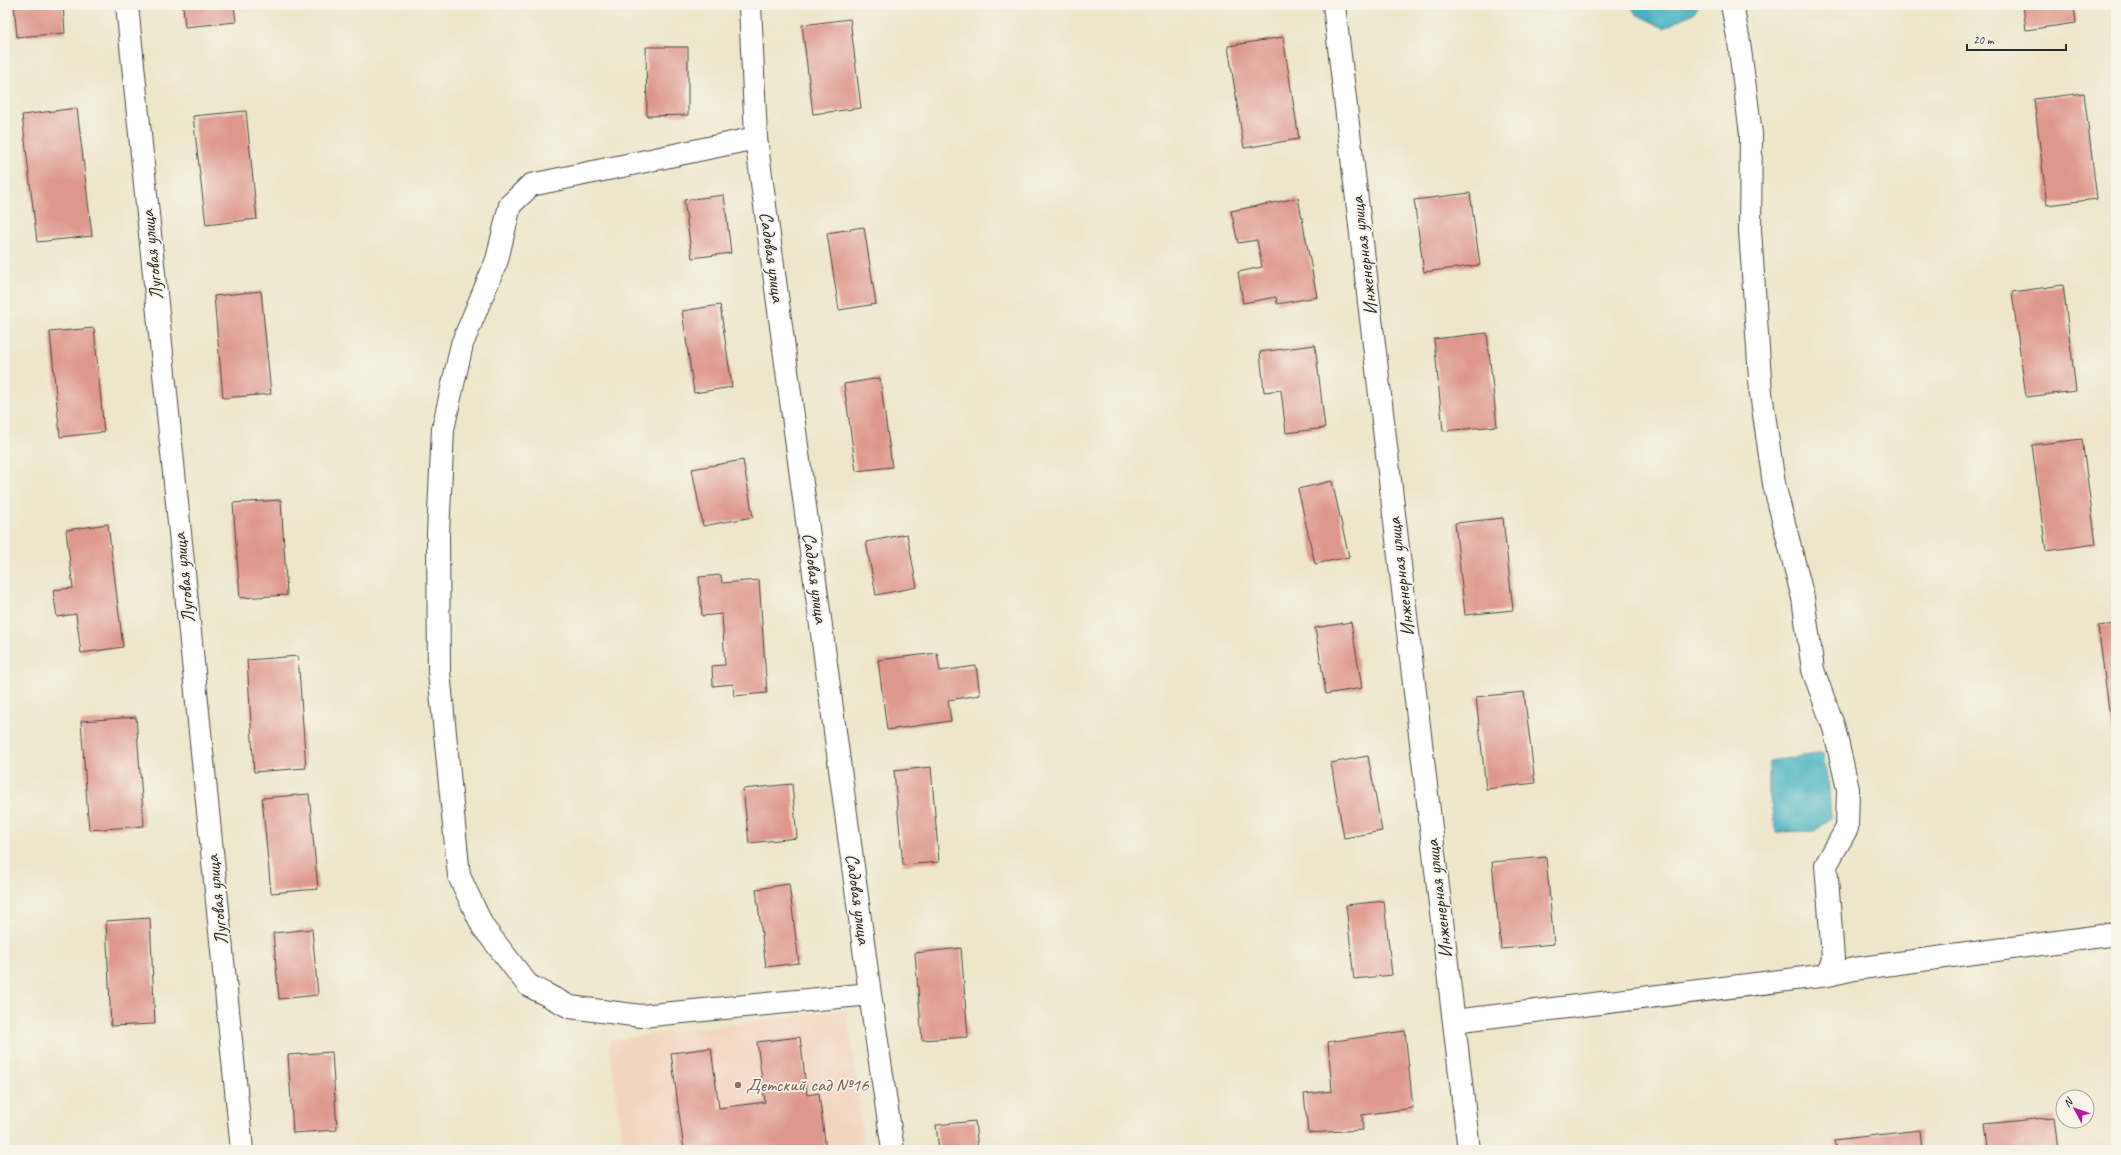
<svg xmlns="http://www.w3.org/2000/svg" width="2121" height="1155" viewBox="0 0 2121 1155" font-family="Caveat,sans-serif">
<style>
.built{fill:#f3d4bf}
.water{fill:#45b2c1;stroke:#386e76}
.building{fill:#de978d}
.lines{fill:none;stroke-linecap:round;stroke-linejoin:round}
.minor-casing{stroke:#484743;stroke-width:24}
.minor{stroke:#fff;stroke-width:22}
.education-dot{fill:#8d6e63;stroke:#f7f3e8;stroke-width:1.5}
.labels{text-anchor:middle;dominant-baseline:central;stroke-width:3.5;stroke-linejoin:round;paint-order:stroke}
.street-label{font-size:19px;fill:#2b2b2b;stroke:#f7f3e8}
.education-label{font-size:19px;fill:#785e54;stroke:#f7f3e8;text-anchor:start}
</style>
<rect width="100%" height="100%" fill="#f7f3e8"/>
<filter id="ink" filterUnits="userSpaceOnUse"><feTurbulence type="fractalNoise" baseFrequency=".025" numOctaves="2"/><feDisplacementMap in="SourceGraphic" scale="8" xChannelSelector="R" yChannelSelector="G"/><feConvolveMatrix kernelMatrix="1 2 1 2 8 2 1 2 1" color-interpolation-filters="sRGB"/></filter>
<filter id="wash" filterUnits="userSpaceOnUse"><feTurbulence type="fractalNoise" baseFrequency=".012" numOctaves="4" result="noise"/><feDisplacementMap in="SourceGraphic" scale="16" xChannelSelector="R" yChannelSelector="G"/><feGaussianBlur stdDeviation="0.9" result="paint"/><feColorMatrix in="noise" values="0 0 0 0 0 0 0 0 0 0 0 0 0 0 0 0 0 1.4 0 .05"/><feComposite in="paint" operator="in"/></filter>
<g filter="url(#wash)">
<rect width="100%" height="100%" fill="#ede6ca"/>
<!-- built -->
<path class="built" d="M847,1010L865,1150H623L609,1040Z"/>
<!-- water -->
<path class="water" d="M1630,5H1698L1695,12L1664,28L1636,14Z
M1823,753L1829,790L1831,817L1816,831L1776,832L1769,793V761Z"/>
<g id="blocks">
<!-- building -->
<path class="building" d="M14,5H63L65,33L17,37Z
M183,5H234L236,22L185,27Z
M2023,5H2074L2076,23L2026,30Z
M850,19L861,108L813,114L802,25Z
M1283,37L1299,139L1244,148L1228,46Z
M646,47H688V115L647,116Z
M2084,93L2097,199L2047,205L2034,99Z
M77,108L92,236L37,242L22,115Z
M246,111L257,219L206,225L193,116Z
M1470,193L1480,265L1424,272L1414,200Z
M724,195L731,253L692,258L684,200Z
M1298,198L1317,297L1277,304L1276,297L1243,303L1238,272L1262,267L1257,240L1238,243L1231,211Z
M864,227L876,304L839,310L827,233Z
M2063,285L2076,391L2026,397L2012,292Z
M261,291L271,394L223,398L214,296Z
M720,305L732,387L694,393L682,311Z
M94,328L104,432L60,437L50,332Z
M1487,333L1497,426L1443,431L1434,339Z
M1315,345L1325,428L1286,433L1281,390L1264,392L1260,352Z
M880,378L892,467L856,471L844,384Z
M2082,439L2096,544L2046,551L2032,445Z
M743,460L753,517L703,526L692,469Z
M1332,481L1349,557L1315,564L1298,489Z
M281,500L287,595L240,598L233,503Z
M1503,518L1513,610L1465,615L1455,523Z
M108,524L123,647L81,653L76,614L57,617L53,590L73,588L66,530Z
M907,534L917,587L876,595L866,542Z
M721,575L722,583L759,580L767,693L734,696L733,684L713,686L712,666L725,665L722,614L702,616L699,577Z
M1351,622L1362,688L1326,694L1315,628Z
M2116,624V732H2112L2098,626Z
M937,653L940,671L976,666L980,695L948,700L951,721L887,730L878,660Z
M298,656L306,768L254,772L247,660Z
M1524,692L1535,783L1486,789L1476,697Z
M136,717L144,826L89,830L81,721Z
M1368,756L1382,831L1344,838L1331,763Z
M931,767L939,862L903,865L894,771Z
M792,784L797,838L749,843L743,789Z
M309,794L318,889L271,893L262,798Z
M1546,857L1554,944L1501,949L1492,862Z
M789,884L799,963L766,967L756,889Z
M1384,901L1392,975L1354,979L1346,905Z
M150,918L155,1024L111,1026L106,921Z
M312,929L318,995L279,999L273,933Z
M961,948L968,1037L922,1040L915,953Z
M1405,1031L1413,1108L1362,1115L1363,1130L1308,1133L1304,1094L1332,1091L1328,1042Z
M800,1037L807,1095L819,1093L826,1150H684L671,1053L711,1048L719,1108L765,1102L757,1042Z
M332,1052L337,1130L293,1133L288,1055Z
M2055,1117L2059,1150H1988L1985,1124Z
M975,1121L978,1150H939L936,1125Z
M1920,1130L1922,1150H1836L1834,1140Z"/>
</g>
</g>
<g filter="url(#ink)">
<use href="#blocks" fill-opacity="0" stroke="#484743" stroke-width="1"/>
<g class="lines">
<!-- minor casing -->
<g class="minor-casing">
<path id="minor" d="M127,5L242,1150
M750,5L756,138L870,994L893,1150
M1334,5L1469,1150
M1732,5L1739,42L1751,134L1750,230L1761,393L1774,484L1803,598L1813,670L1834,728L1848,789L1847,828L1826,865L1833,958L1828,975
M756,138L531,185L510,205L497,260L462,344L443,429L438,534L439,672L459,876L483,927L528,985L570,1007L641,1016L870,994
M1454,1021L1828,975L1854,969L2116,934"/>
</g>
<!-- minor -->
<use href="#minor" class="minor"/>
</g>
</g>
<!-- markers -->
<circle class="education-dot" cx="738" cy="1085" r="4"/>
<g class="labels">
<!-- street labels -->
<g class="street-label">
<text transform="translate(152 255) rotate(-96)">Луговая улица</text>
<text transform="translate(1364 256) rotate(-97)">Инженерная улица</text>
<text transform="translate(772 257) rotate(82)">Садовая улица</text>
<text transform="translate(1401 577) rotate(-97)">Инженерная улица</text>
<text transform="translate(184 578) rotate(-96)">Луговая улица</text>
<text transform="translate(815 578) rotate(82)">Садовая улица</text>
<text transform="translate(858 899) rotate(82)">Садовая улица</text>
<text transform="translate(1439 899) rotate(-97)">Инженерная улица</text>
<text transform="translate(217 900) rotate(-96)">Луговая улица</text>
</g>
<!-- education labels -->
<g class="education-label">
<text x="746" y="1085">Детский сад №16</text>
</g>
</g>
<!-- margin -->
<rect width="2121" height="1155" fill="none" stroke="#f7f3e8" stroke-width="20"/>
<!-- north arrow -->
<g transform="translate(2075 1109) rotate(311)"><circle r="19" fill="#f7f3e8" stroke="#a5a39c"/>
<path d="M0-3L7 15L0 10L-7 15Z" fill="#b5179e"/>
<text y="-6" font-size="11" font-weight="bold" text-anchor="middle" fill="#2b2b2b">N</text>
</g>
<!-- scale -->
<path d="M1967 44v6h99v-6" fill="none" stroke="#2b2b2b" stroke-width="2"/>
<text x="1973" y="44" font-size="12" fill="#2b2b2b" stroke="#f7f3e8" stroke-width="3" paint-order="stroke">20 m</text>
</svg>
